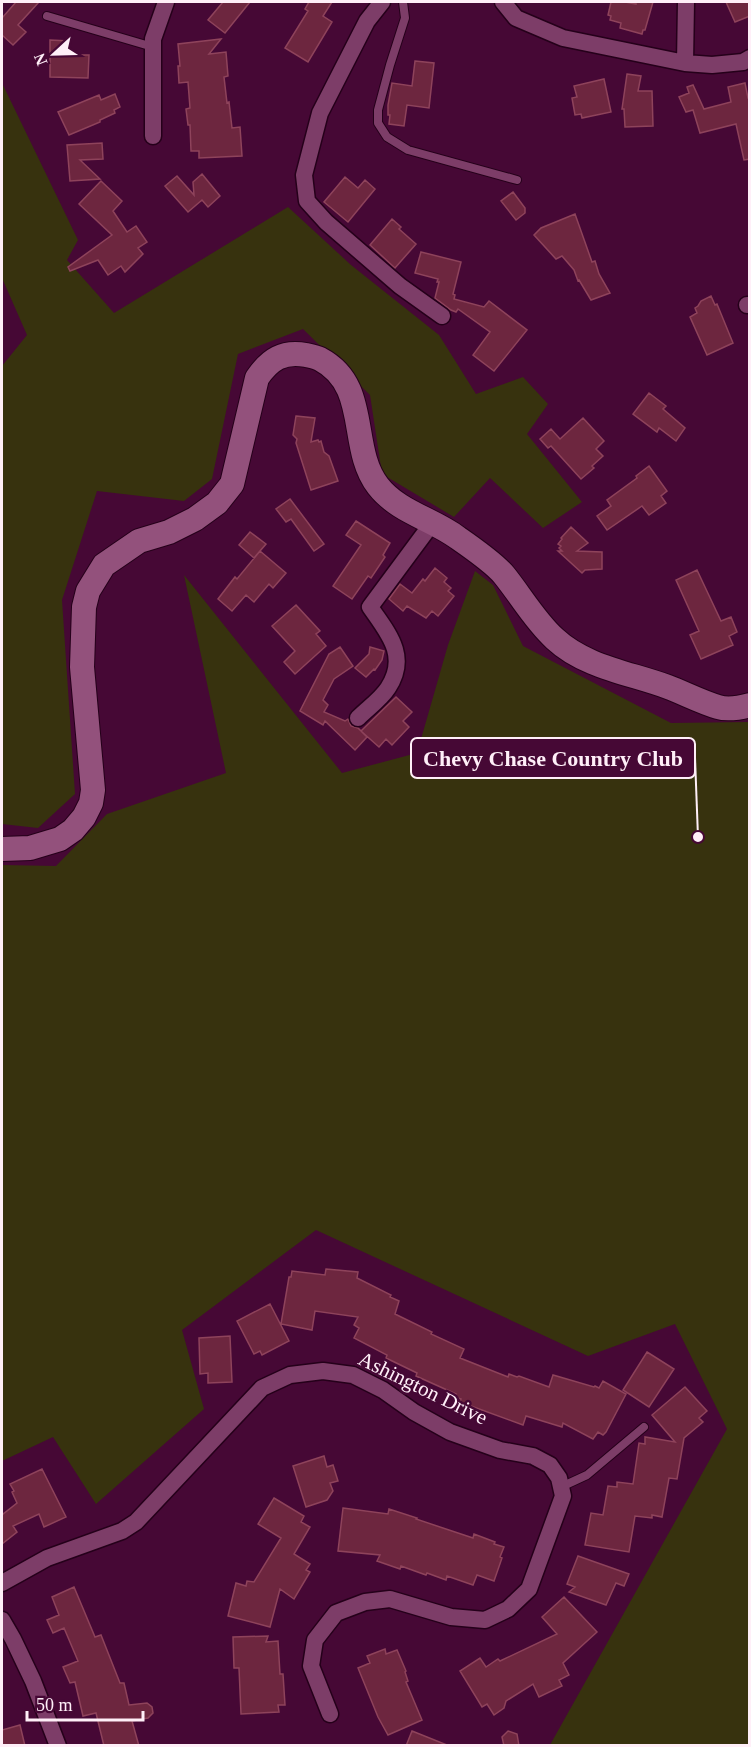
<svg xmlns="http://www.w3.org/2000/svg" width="751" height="1747" viewBox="0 0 751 1747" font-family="Georgia,serif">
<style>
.green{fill:#37320e}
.building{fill:#6d263f;stroke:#8e435b;stroke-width:1.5}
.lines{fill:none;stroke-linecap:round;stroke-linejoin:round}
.service-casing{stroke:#25001a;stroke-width:10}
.minor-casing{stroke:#25001a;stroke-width:19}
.secondary-casing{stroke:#25001a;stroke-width:26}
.service{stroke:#7d3d68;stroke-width:8}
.minor{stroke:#7d3d68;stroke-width:16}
.secondary{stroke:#93517c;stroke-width:24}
.labels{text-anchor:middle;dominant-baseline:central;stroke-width:5;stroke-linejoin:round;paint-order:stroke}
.street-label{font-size:21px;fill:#ffeff8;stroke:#460835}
.leader{fill:none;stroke:#ffeff8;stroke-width:2}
.callout-dot{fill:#ffeff8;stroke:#460835;stroke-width:2}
.callout{fill:#460835;stroke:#ffeff8;stroke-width:2}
.callout-label{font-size:22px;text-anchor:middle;font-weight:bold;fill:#ffeff8}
</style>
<rect width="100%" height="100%" fill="#460835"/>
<!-- green -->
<path class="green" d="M2,83L78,240L67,260L114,313L288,207L351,265L439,335L476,394L523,377L548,404L527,434L582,502L543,528L490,478L454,517L382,474L370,395L303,329L238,354L212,479L184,501L97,491L62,600L75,794L38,828L2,824V366L27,335L2,278Z
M475,571L493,585L523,646L671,723L749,722V1745H550L727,1429L675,1324L588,1356L316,1230L182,1330L204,1409L96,1504L53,1437L2,1461V865L56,866L107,814L226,773L184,575L342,773L417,753L448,645Z"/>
<!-- building -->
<path class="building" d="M16,2H39L18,25L26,32L13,45L2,35V18Z
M223,2H250L225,33L208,20Z
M309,2H332L323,16L332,22L308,62L285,48L308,11L305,9Z
M611,2H625L636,4V2H653L645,30H643L642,34L620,28L621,23L610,20L611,16L608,15Z
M726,2H750V16L735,22Z
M221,39L209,54L226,52L228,76L224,77L227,103L229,102L232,128L240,127L242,156L199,158V151H191L190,125H188L186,109L190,108L188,82L179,83L178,66H180L178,44Z
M50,40L69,41L68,55H89L88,78L50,77Z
M415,61L434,63L429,108L407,105L404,126L389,124L390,115H388V105L392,83L412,86Z
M627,74L641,76L638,91H652L653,126L625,127L624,109H622Z
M604,79L611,112L582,118L581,114L575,115L572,98L577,97L574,86Z
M745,83L748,98H750V159L744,160L736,124L700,133L693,110L686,112L679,97L689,93L687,87L693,85L704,109L731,102L728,87Z
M115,94L120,107L114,110L115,113L100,120V122L69,135L58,112L99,95L101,100Z
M102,143L103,159L80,160L100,179L70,181L67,145Z
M202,174L220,196L208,207L202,200L188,212L165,186L177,176L194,195L193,182Z
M345,177L358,188L365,180L375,189L348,222L324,202Z
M101,181L122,201L113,211L127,232L136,226L147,242L138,248L143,254L125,272L121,266L108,275L98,260L70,271L68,267L112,235L79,204Z
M513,192L525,208V213L516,220L501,201Z
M575,214L592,262L595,261L599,274L610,293L591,300L579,280L578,281L574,270L562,256L556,259L534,235L541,228Z
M392,219L401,227L399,229L416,244L395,268L370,245Z
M421,252L461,262L453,294L455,295L454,299L484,307L489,301L527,330L494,371L473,355L490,332L458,309L456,312L451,310L435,298L439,282H437L438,279L415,273Z
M711,296L715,305L717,304L733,343L707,355L690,317L697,313L695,308L698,306L701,301Z
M649,393L666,406L663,409L685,428L676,441L659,428L657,432L633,414Z
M296,416L315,418L311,442L318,440L319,442L321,441L324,452L329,456L338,481L311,490L296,443L297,439L293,435Z
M583,418L604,441L596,449L603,456L592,466L594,468L581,479L551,446L548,448L540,439L551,429L560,439Z
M649,466L667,491L661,496L666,503L649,515L642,506L607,530L597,516L611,506L607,500L637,478L636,476Z
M290,499L324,544L314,551L291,519L286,522L276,509Z
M356,521L390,543L383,555L385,557L371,578L368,576L352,599L333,586L361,545L346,535Z
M571,527L588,543L577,551L602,552V569L585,570L582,573L558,551H562L559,548L561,546L558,544L562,539L561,538Z
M250,532L266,544L254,558L239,545Z
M260,551L286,573L273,588L269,584L254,602L246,595L232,611L218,599L235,577L237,579Z
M435,568L447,578L444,582L451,588L448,591L454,596L438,616L432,611L426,618L407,606L403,611L389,599L400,584L412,593L423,579L425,581Z
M697,570L721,621L731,617L737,632L729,636L733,645L701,659L690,635L699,631L676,580Z
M296,605L320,631L316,634L326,646L295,674L284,662L295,651L272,626Z
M340,647L353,666L334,679L323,700L328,705L324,712L345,721L348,719L351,726L358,728L367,737L355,750L325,721L323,725L300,711L329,654Z
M370,647L384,651L382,660L375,670L374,669L366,677L355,668L369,654Z
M396,697L412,712L403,721L409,727L392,745L386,739L379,747L361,731Z
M326,1269L358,1272L357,1278L391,1295L390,1297L399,1301L395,1314L432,1332L431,1334L464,1349L460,1358L508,1377L509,1374L517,1377L519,1376L549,1387L553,1375L594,1387L595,1386L599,1388L603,1381L626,1394L606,1432L603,1435L598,1432L593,1439L563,1423L562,1427L526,1416L523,1425L471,1406L470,1409L459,1405L461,1399L455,1397L456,1394L416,1376L417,1373L386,1358L387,1355L354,1338L359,1328L354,1325L358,1317L315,1311L312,1330L281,1324L289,1277H291L292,1271L325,1275Z
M270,1304L289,1341L262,1355L260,1351L254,1354L237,1321Z
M230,1336L232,1382L208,1383V1373L200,1374L199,1338Z
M647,1352L674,1369L649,1407L623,1390Z
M685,1387L707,1411L699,1418L703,1422L684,1438L677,1479L669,1478L662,1517L652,1515V1518L635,1516L629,1552L585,1545L591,1513L603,1515L608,1486L617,1487V1482L633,1484L639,1443L645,1444V1437L675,1442L652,1415Z
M324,1456L327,1467L333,1465L338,1481L330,1483L333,1491L327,1500L306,1507L293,1466Z
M42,1469L66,1517L44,1527L39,1514L13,1526L17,1532L2,1544V1512L3,1514L17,1503L12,1492L14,1491L10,1484Z
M274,1498L304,1516L301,1522L310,1527L294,1554L310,1564L306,1570L310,1572L294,1599L280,1589L270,1627L228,1616L236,1583L246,1586L247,1581L254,1582L281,1538L258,1524Z
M343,1508L388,1514L389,1509L417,1518L416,1519L473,1538L474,1534L495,1542L494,1544L504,1547L500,1557L502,1558L494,1581L477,1575L473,1585L447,1576L446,1580L427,1573L426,1575L401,1566L400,1569L377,1561L380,1555L338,1551Z
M578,1556L629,1574L624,1586L616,1583L606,1605L569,1592L575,1587L567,1584Z
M74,1587L95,1637L101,1635L120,1683H124L129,1705L147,1703L152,1707L153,1713L148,1718L132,1721L139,1746H104L96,1713L83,1716L75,1682L70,1683L63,1667L78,1661L64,1628L53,1633L47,1620L59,1615L52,1597Z
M564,1597L597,1632L563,1663L569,1675L559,1680L562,1686L539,1697L533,1684L506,1701L504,1708L494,1715L487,1704L482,1707L460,1671L480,1658L486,1667L498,1659L500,1661L557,1634L542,1617Z
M268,1636L266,1642L278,1641L280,1674H283L285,1705H278L279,1712L241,1714L239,1668H234L233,1637Z
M385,1649L386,1654L397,1650L406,1671L405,1672L408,1681L406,1682L422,1720L388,1735L378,1717L358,1668L370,1663L367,1656Z
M20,1725L25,1746H2V1730Z
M412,1731L447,1745V1746H406Z
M508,1731L517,1734L519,1746H504L502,1737Z"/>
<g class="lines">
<!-- service casing -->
<g class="service-casing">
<path id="service" d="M403,2L405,18L390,65L378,110V123L387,137L408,150L517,180
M47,16L153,47
M561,1487L587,1475L644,1427"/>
</g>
<!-- minor casing -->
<g class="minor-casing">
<path id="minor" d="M382,2L367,21L320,113L304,175L307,201L326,222L400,286L442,316
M503,2L516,18L563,38L685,63L712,65L743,62L750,58
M685,63L686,2
M153,136V39L166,2
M747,305H750
M358,718C368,708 381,699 388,688C409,656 388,633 370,607L433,522
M2,1583L47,1558L122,1531L136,1522L262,1388L290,1375L323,1371L353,1375L383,1390L414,1412L450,1432L500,1450L533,1456L550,1465L559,1478L563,1496L529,1589L508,1609L485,1620L451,1617L390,1599L365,1602L336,1613L315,1640L311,1666L330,1714
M2,1620L13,1639L33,1681L58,1746"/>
</g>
<!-- secondary casing -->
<g class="secondary-casing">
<path id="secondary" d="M2,849L30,848L60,839L73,830L84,817L91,803L93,790L82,667L84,607L88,591L104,565L139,541L169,532L195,519L217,503L232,484L257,378C270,359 283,351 306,355C311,356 316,357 320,359C371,386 348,447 378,486C398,512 433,519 458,538C471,547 494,563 504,575C521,596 535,621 555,639C585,667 630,673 668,687C684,693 701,702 718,707C728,710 739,708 750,705"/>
</g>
<!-- service -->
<use href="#service" class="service"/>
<!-- minor -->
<use href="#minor" class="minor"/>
<!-- secondary -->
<use href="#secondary" class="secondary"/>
</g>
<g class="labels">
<!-- street labels -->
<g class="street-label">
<text transform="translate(423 1388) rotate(26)">Ashington Drive</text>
</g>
</g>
<!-- callouts -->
<path class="leader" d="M698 837L695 758"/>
<circle class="callout-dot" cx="698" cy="837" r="6"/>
<rect class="callout" x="411" y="738" width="284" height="40" rx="6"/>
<g class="callout-label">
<text x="553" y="766">Chevy Chase Country Club</text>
</g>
<!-- border -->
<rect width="751" height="1747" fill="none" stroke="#ffeff8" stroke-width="6"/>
<!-- north arrow -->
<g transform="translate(54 54) rotate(248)" stroke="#460835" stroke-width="4.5" paint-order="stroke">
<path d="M0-4.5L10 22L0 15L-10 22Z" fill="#ffeff8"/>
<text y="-9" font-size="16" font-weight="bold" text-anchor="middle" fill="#ffeff8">N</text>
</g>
<!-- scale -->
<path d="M27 1711v9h116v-9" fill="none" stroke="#ffeff8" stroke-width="3"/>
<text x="36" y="1711" font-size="18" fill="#ffeff8" stroke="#460835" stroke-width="4.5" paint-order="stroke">50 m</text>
</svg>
